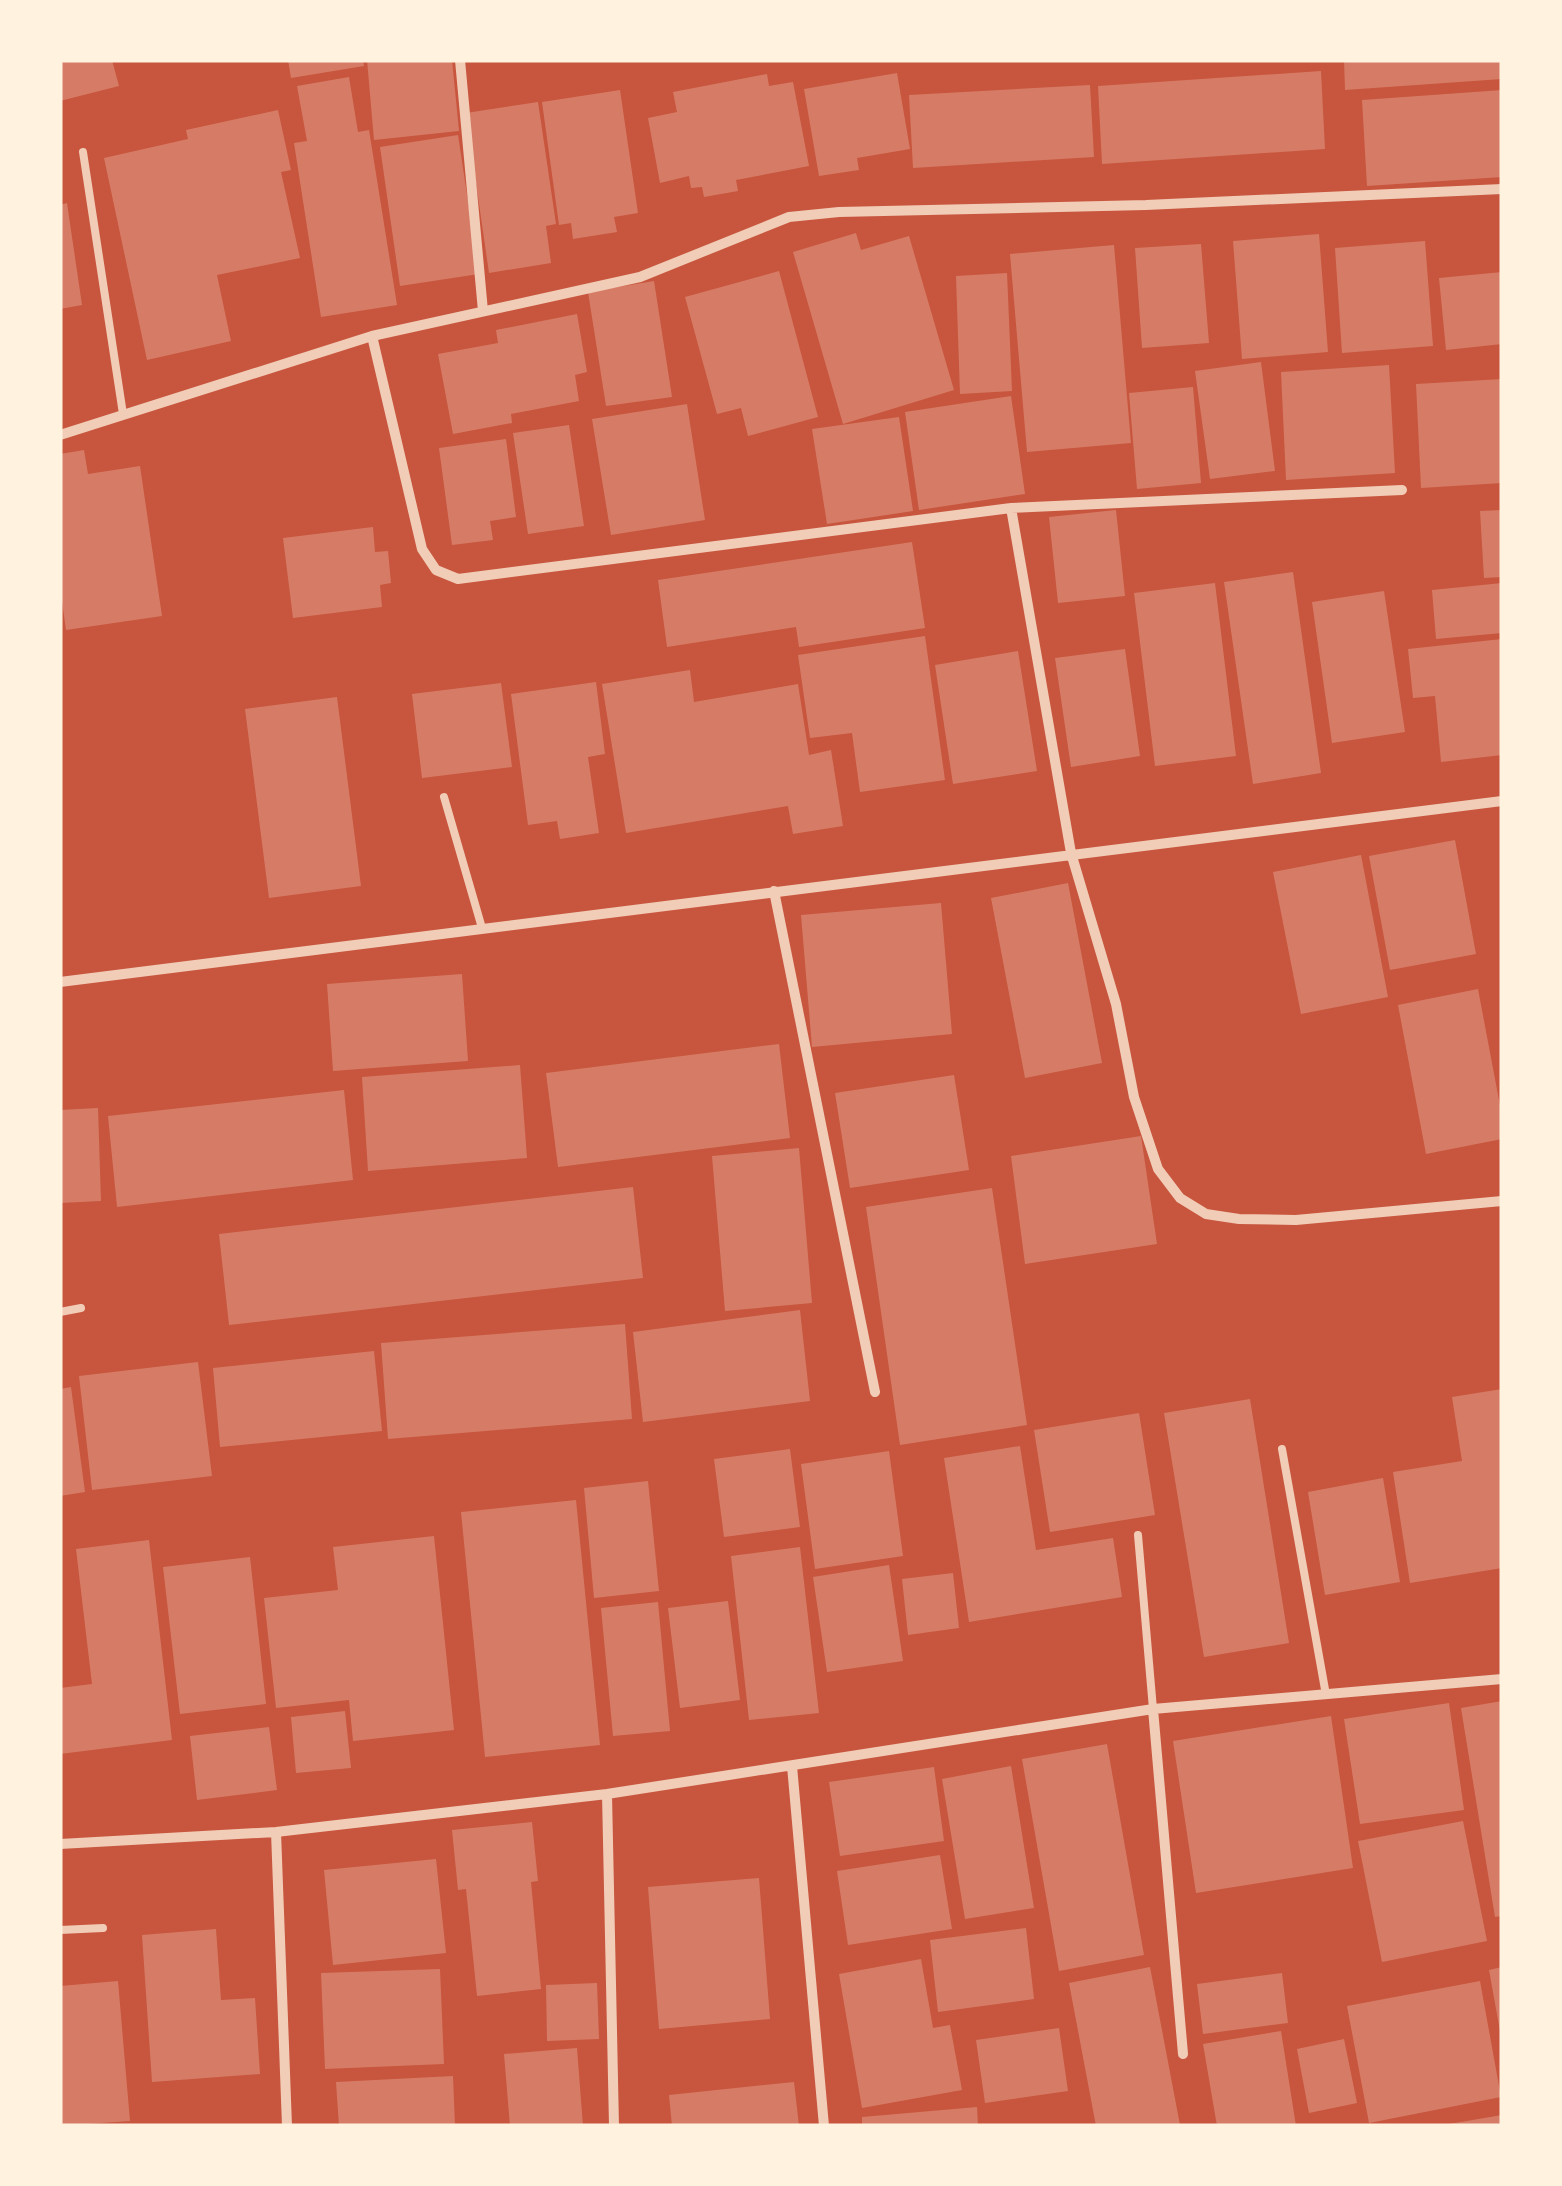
<svg xmlns="http://www.w3.org/2000/svg" width="1562" height="2186" viewBox="0 0 1562 2186" font-family="Signika,sans-serif">
<style>
.building{fill:#d67c66}
.lines{fill:none;stroke-linecap:round;stroke-linejoin:round}
.service{stroke:#f1ccb7;stroke-width:8}
.minor{stroke:#f1ccb7;stroke-width:10}
</style>
<rect width="100%" height="100%" fill="#c8553d"/>
<!-- building -->
<path class="building" d="M60,60H112L119,86L60,101Z
M288,60H363L364,66L291,78Z
M367,60H452L459,131L374,140Z
M1344,60H1502V79L1345,90Z
M1321,71L1325,149L1102,164L1098,86Z
M897,73L910,149L857,158L859,170L819,176L804,89Z
M767,74L769,86L793,82L809,166L736,180L738,191L704,197L702,187L691,188L689,176L660,183L648,118L677,112L673,92Z
M349,77L358,132L369,130L397,305L321,317L294,143L307,141L297,86Z
M1090,85L1094,157L913,168L909,95Z
M620,90L638,213L614,217L617,232L573,239L571,223L559,225L542,102Z
M1502,90V177L1367,186L1362,100Z
M538,102L556,224L546,226L551,263L489,273L466,113Z
M278,110L291,170L281,172L300,258L217,275L231,341L147,360L104,158L188,139L186,130Z
M458,135L479,274L400,286L380,147Z
M67,203L82,305L60,309V205Z
M856,233L861,250L909,236L954,390L843,424L793,252Z
M1319,234L1328,352L1242,359L1233,241Z
M1425,241L1433,346L1342,353L1335,248Z
M1201,244L1209,343L1142,348L1135,248Z
M1114,245L1131,443L1027,452L1010,254Z
M779,271L818,417L748,436L741,408L717,414L685,297Z
M1502,272V344L1446,350L1439,278Z
M1007,273L1012,391L960,394L956,276Z
M654,281L672,397L606,406L588,292Z
M577,314L587,372L575,375L579,401L511,414L512,423L453,434L438,354L498,343L496,330Z
M1261,362L1275,471L1210,479L1195,371Z
M1389,365L1395,473L1286,480L1281,372Z
M1502,379V483L1421,488L1416,384Z
M1193,387L1201,483L1137,489L1129,393Z
M1011,396L1025,494L919,510L905,412Z
M687,404L705,520L611,535L592,419Z
M899,417L913,511L827,524L812,429Z
M569,425L584,526L528,534L513,433Z
M506,439L516,517L490,521L493,540L452,545L439,448Z
M84,450L88,474L140,466L162,616L66,630L60,587V454Z
M1116,510L1125,596L1058,603L1049,517Z
M1502,510V577L1484,578L1480,511Z
M373,527L375,552L388,551L391,583L380,585L382,607L293,618L283,538Z
M912,542L925,628L799,647L796,627L667,647L658,580Z
M1293,572L1321,773L1253,784L1224,582Z
M1215,583L1236,756L1155,766L1134,593Z
M1502,583V633L1436,639L1432,590Z
M1384,591L1405,732L1332,743L1312,602Z
M925,636L945,780L860,792L852,733L810,738L798,655Z
M1502,639V755L1441,762L1435,696L1413,698L1408,649Z
M1125,649L1140,756L1071,767L1055,658Z
M1018,651L1037,771L953,784L935,665Z
M690,670L694,702L798,684L809,755L831,750L843,826L793,834L788,806L626,833L602,684Z
M596,682L605,754L588,757L599,833L560,839L557,821L528,825L511,694Z
M501,683L512,767L422,778L412,694Z
M337,697L361,886L269,898L245,709Z
M1455,840L1476,954L1390,970L1369,856Z
M1361,855L1388,997L1301,1014L1273,872Z
M1068,883L1102,1063L1025,1078L991,898Z
M941,903L952,1034L812,1047L801,915Z
M462,974L468,1061L333,1071L327,984Z
M1478,989L1502,1116V1139L1426,1154L1398,1005Z
M779,1044L790,1138L558,1167L546,1073Z
M520,1065L527,1158L368,1171L362,1077Z
M954,1075L969,1170L850,1188L835,1093Z
M344,1090L353,1180L117,1207L108,1116Z
M98,1108L101,1201L60,1203V1110Z
M1141,1136L1157,1244L1025,1264L1011,1156Z
M799,1148L812,1303L725,1311L712,1156Z
M633,1187L643,1278L229,1325L219,1234Z
M992,1188L1027,1425L900,1445L866,1207Z
M800,1310L810,1401L643,1422L633,1332Z
M625,1324L632,1419L388,1439L381,1343Z
M374,1351L382,1431L220,1447L213,1368Z
M198,1362L212,1476L92,1490L79,1376Z
M71,1387L85,1492L60,1496V1389Z
M1502,1389V1568L1410,1583L1393,1472L1462,1461L1452,1397Z
M1250,1399L1289,1643L1204,1657L1164,1413Z
M1139,1413L1155,1515L1050,1532L1034,1430Z
M1020,1446L1036,1550L1113,1538L1122,1597L969,1622L944,1458Z
M790,1449L800,1527L724,1537L714,1459Z
M889,1451L903,1556L815,1569L801,1464Z
M1383,1478L1400,1582L1325,1595L1308,1492Z
M648,1481L659,1591L594,1598L584,1488Z
M576,1500L600,1745L485,1757L461,1512Z
M434,1536L454,1730L353,1741L349,1700L276,1708L264,1598L338,1590L333,1547Z
M149,1540L172,1740L60,1754V1688L92,1684L76,1549Z
M800,1547L819,1713L749,1720L731,1556Z
M250,1557L266,1704L180,1714L163,1567Z
M889,1565L903,1661L827,1672L813,1577Z
M953,1573L959,1628L908,1635L902,1579Z
M728,1601L740,1700L680,1708L668,1608Z
M658,1602L670,1731L613,1736L601,1608Z
M1502,1701V1916L1495,1917L1461,1708Z
M1449,1703L1464,1810L1360,1824L1344,1719Z
M345,1711L351,1768L296,1773L291,1717Z
M1331,1716L1353,1868L1196,1893L1173,1741Z
M269,1727L277,1790L197,1800L190,1736Z
M1107,1744L1144,1955L1059,1971L1022,1759Z
M1011,1766L1034,1908L965,1919L942,1779Z
M934,1767L944,1841L840,1856L829,1782Z
M1463,1821L1487,1941L1382,1962L1358,1841Z
M532,1822L538,1881L531,1882L541,1989L477,1996L466,1889L458,1890L452,1830Z
M940,1855L952,1929L848,1945L837,1871Z
M436,1859L446,1953L333,1965L324,1870Z
M759,1878L770,2019L659,2029L648,1887Z
M1026,1928L1034,1999L938,2012L930,1940Z
M216,1929L221,2000L255,1998L260,2074L152,2082L142,1935Z
M921,1959L933,2028L950,2025L962,2090L862,2108L839,1974Z
M1150,1967L1180,2125L1096,2126L1069,1983Z
M1502,1967V2030L1500,2031L1489,1970Z
M440,1969L444,2064L325,2069L321,1973Z
M1282,1973L1288,2023L1203,2034L1197,1984Z
M118,1981L130,2121L60,2126V1986Z
M1480,1981L1501,2097L1369,2123L1347,2006Z
M597,1983L599,2039L547,2041L546,1985Z
M1059,2028L1068,2091L985,2103L976,2040Z
M1281,2031L1296,2126H1217L1203,2044Z
M1344,2039L1357,2103L1309,2113L1297,2049Z
M577,2048L583,2126H510L504,2054Z
M453,2076L455,2126H339L336,2082Z
M794,2082L799,2126H672L669,2095Z
M977,2107L978,2126H862V2117Z
M1502,2115V2126H1449V2124Z"/>
<g class="lines">
<!-- service -->
<path class="service" d="M83,152L123,414
M444,797L482,928
M60,1312L81,1308
M1282,1449L1326,1695
M1138,1535L1153,1709
M60,1930L103,1928"/>
<!-- minor -->
<path class="minor" d="M460,60L483,311
M372,336L422,549L436,570L458,579L1011,508L1402,490
M60,435L372,336L640,277L789,217L839,212L1146,205L1502,189
M1011,508L1071,853L1116,1004L1134,1097L1158,1169L1180,1198L1206,1214L1239,1219L1296,1220L1502,1201
M774,891L875,1392
M60,982L1502,801
M1153,1709L1183,2054
M792,1766L824,2126
M607,1794L614,2126
M276,1832L287,2126
M60,1844L276,1832L607,1794L1153,1709L1502,1679"/>
</g>
<!-- border -->
<rect width="1562" height="2186" fill="none" stroke="#fff3e0" stroke-width="125"/>
</svg>
